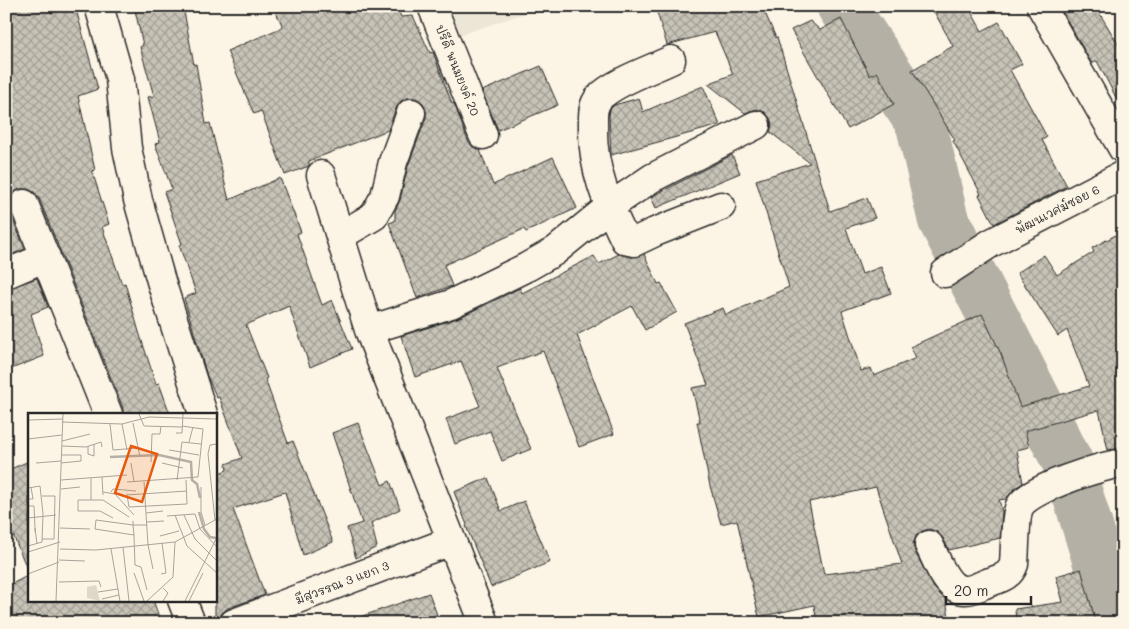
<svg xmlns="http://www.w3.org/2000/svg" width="1129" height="629" viewBox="0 0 1129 629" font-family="Mali,'Playpen Sans Thai',sans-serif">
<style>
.built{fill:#ece6d7}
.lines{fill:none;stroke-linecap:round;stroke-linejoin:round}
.river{stroke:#b4b0a5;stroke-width:51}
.building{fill:url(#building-cross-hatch);stroke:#2b2b2b;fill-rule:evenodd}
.minor-casing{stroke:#2b2b2b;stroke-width:31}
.minor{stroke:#fcf5e5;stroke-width:28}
.labels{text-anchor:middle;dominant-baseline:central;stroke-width:4.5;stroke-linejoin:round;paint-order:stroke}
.street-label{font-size:12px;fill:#2b2b2b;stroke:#fcf5e5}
.inset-river{fill:none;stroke:#b4b0a5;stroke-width:2.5}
.inset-road{fill:none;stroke:#a8a49b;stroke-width:1}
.view{fill:#e8590c;fill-opacity:0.15;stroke:#e8590c;stroke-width:2.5}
.inset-edge{fill:none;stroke:#2b2b2b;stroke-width:2.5}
</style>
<defs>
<pattern id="building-cross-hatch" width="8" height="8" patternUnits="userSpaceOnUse" patternTransform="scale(1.25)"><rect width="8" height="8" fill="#c8c3b7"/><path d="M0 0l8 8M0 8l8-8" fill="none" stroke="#a39f95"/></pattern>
</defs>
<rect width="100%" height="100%" fill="#fcf5e5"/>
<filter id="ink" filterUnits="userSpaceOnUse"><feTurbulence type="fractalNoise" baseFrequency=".02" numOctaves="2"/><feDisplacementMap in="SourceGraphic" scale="10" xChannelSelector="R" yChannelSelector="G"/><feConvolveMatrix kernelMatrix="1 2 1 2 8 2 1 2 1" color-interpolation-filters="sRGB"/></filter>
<g filter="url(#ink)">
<!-- built -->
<path class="built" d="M445,6H546L457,36Z"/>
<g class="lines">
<!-- river -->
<path class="river" d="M842,6L921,123L943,219L1068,463L1117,623"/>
</g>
<!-- building -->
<path class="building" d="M6,6H50L51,13L75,6L98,89L78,96L95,170L92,171L109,224L102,227L122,284L125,283L139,332L156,384L159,383L170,414H123V408L39,198L34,192L27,189H19L12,194L9,202V210L25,249L6,257Z
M134,6H183L194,65L196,64L206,124L210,123L229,200L280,178L301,232L297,234L322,305L332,300L352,349L310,367L289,306L246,325L267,378L265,379L288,443L293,441L333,542L303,555L285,492L233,509L265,595L228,608L222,613L219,618L215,620V468H217L219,473L227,470L226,464L242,458L219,397L217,398L207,376L184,298L196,293L179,245L182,244L164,192L172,189L155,144L160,142L148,97L154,96L140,47L143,45Z
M273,6H396L401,17L413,16L430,53L433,52L452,104L454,103L468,141L473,147L480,150L493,185L553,157L577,208L526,232L524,229L444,265L452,286L417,298L389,223L395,221V211L400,200L408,166L426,118V111L423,103L416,98H408L401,101L396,108L388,130L309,161V166L285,175L261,111L254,114L227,51L283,27Z
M655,6H762L776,38L777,37L830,211L867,198L875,218L846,228L862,274L881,267L891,293L842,311L861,371L871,368L874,376L916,358L910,347L982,314L1001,354L1020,407L1089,386L1067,330L1058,336L1017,273L1044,255L1057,275L1094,252L1092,248L1123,231V448L1108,450L1099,410L1025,431L1029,447L1017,450L1023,483L1015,488L1006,499L999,500L1002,511L1000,538L949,550L943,538L937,532L929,529L922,531L916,536L913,544L915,552L934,588L946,600L950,623H817L814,605L759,617L737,520L721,524L710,486L697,422H700L692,388L708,385L684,323L723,308L726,315L789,287L756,180L810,163L770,132L772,125L770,118L765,112L756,109L745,113L708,84L733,74L715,32L667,45ZM876,487L902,564L824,574L809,502Z
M931,6H968L982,31L999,22L1022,64L1010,70L1047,137L1042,140L1067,186L994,224L979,195L981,194L953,141L955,140L912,70L953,46Z
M1059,6H1095L1123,52V111L1097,61L1092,64Z
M841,19L870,76L877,72L894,104L848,129L791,30L810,21L820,30Z
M541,66L558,105L498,130L482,91Z
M703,86L720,125L611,155L609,116L610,109L614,105L639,98L643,112Z
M732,155L740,173L656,208L651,197Z
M619,254L631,257L644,254L658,284L661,283L677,312L645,330L632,306L577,335L614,434L579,447L543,351L497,368L531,449L502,461L490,431L455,444L446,419L480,406L461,361L415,377L401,336L458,318L520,288L522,293L594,256L599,264Z
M37,278L48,307L31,314L44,356L6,371V289Z
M358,423L382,485L390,481L400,509L371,523L377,547L356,558L347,528L362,523L332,433Z
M29,461V571H28L6,518V471Z
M488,478L501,511L524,501L550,562L491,587L466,526L467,525L454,492Z
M1081,569L1096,623H1016L1015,609L1063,602L1056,576Z
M29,575V600H153L161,623H11L6,606V587Z
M429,593L440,623H355L354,619Z"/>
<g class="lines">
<!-- minor casing -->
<g class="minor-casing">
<path id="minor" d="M99,6L120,79L127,148L138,200L161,281L203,414
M432,6L483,135
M1041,6L1123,149
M671,60C652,69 612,83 599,98C592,106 593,116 593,127C592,168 607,203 625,240L634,242L655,232L721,206
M321,175L369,330L484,623
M24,204L108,414
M340,236L374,216L385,196L393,162L411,113
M945,273L991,243L1123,175
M6,274L46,257
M369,330L451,304L527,267L555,251L609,207L652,178L756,125
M929,545C937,559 945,589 964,590C972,591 983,584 990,582C1001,578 1010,576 1014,564C1015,552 1015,514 1020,506C1030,488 1102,466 1123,463
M182,600L191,623
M234,623L451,541"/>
</g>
<!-- minor -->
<use href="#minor" class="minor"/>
</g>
</g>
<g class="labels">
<!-- street labels -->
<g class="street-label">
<text transform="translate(458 70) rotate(68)">ปรีดี พนมยงค์ 20</text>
<text transform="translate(1057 209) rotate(-27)">พัฒนเวศม์ซอย 6</text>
<text transform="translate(342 582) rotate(-21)">มีสุวรรณ 3 แยก 3</text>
</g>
</g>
<!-- overview -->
<g transform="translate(28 413)">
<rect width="189" height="189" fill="#fcf5e5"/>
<path d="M68,172L72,188L59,185V174Z" fill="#ded8ca"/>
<path class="inset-river" d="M82,44L131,42L163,49L164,67L169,71L172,85M171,99L176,116L182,124L188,125"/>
<path class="inset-road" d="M111,1L116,13L154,14M0,7L35,6M34,9L94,11L121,4L188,6M105,10L112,44M82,11L85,37L110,35M94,11L99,37M148,20H154L155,1M0,26L34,22M34,28L62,21M161,29L165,14M34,33L58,34L73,29L74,34M60,33V41L66,43V31M141,37L171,42M123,49L124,21H132L133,13M8,50L33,48M33,50L53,48V42H34M103,50L106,69M134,50L155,55M74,64L75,82M63,65V87M33,67L99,62M149,67L154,29L173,31M99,69L170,64L175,16L154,13M116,69L120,132L125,156M173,74V99L177,112M0,75L12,73L15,101L14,129L0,133M33,76L52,74M75,79L87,81L106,102M83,79L85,76L108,78M98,82L159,78M99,82L101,94L159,91L158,67M14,83H27L26,126H14M0,86H5L3,74M0,93H6L7,115M118,100L135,98M147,102L159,133L189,160M156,102L167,126L189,148M139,103L167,101L172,116L189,134M0,105L28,102M85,105L72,98H50V87H75L101,104M187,107L180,41L182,32L189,31M105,108V112H119M119,109L136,108M32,115L62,116M7,119V115L9,131M106,122L67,116L68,107L105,112L106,122L107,152L113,154L119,177M132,123L151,118M95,134L101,188M32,136L68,137L147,129L189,106M83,136L92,188M0,139L32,129M31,147L57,148M106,160L116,188M0,161L31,149M133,161L138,160L134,130M31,169L71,168L73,174M135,175L140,180L135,188M70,179L90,176M74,186L91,182M28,188L35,1M119,188L145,164L147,129M157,188L189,124M161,188L175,160"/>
<path class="view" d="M103,33L129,41L114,89L87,80Z"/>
<rect width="189" height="189" class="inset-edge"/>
</g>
<!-- margin -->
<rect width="1129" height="629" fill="none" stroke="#fcf5e5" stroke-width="25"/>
<rect x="12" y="12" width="1104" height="604" fill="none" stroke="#2b2b2b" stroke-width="2" filter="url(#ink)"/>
<!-- scale -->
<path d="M946 596v8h85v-8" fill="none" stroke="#2b2b2b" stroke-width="2.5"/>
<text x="954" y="596" font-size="15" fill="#2b2b2b" stroke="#fcf5e5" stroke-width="4" paint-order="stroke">20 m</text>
</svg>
